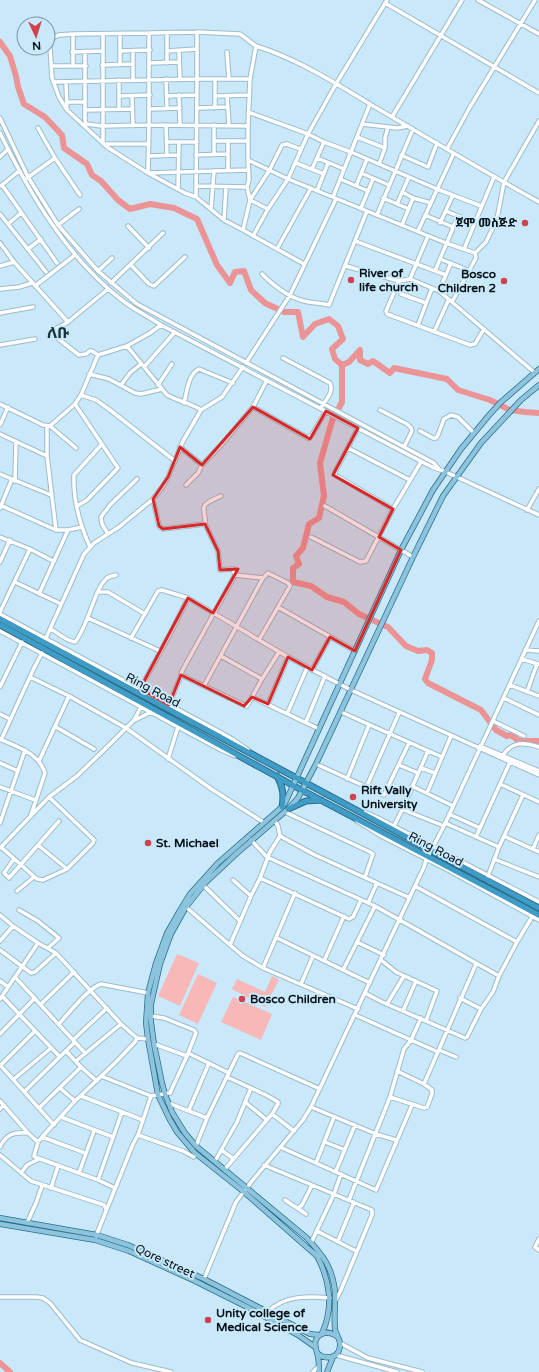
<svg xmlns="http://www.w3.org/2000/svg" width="539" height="1372" viewBox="0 0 539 1372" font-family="'Varela Round','Noto Sans Ethiopic',sans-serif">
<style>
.green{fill:#f7b8b7}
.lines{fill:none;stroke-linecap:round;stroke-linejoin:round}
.river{stroke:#ec9495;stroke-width:6}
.minor-casing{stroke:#9cbbcb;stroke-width:5.5}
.major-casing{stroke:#2b6c89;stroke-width:6}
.highway-casing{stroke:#2b6c89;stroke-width:7}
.minor{stroke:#fff;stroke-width:3.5}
.major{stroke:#8cc4dd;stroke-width:4.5}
.highway{stroke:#3f9cc6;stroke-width:5}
.marked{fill:#d62828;fill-opacity:0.2;stroke:#d62828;stroke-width:3;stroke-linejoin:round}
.poi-dot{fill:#d2414f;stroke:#c9e9fa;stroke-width:1.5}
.labels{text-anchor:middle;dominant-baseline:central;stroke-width:4;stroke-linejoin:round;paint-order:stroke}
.poi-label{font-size:12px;font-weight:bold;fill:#071218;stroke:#c9e9fa;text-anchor:start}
.street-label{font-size:12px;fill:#071218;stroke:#c9e9fa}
.district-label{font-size:16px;font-weight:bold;fill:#17323f;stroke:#c9e9fa}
</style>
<rect width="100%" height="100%" fill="#c9e9fa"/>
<!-- green -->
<path class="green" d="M177,954L199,963L180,1006L158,996Z
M198,974L217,983L198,1024L179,1015Z
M272,976L279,980L265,1007L232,989L237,979L265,992Z
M233,997L272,1014L261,1040L221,1022Z"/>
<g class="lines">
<!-- river -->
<path class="river" d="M0,42L10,56L16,76L18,87L24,104L45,117L62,135L64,148L87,164L92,175L101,181L118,200L130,209L150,204L174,208L197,219L217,265L230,283L235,272L244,271L251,290L265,303L284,312H298L303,337L315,324L329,319L338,326L343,339L332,349L335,359L342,365L349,362L360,350V360L368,364L373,361L390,373L394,368L447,379L458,390L490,400L510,410L525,412L539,413
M342,365V402L332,421L320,463L324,496L319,518L309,524L303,548L296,556L299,564L293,568V582L311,586L327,597L344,602L359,614L388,627L406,646L418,651L427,650L432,653V660L425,679L428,683L481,710L490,722
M493,726L496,730L507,736L511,735L519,741H539
M0,1363L10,1372"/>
<!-- minor casing -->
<g class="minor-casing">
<path id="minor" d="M478,0L539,34
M385,3L539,93
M197,32L240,34L256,46
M149,33L73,34L59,35L52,38L50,47L52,78L59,97L67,110L107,147L148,173L248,170
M167,33V63
M73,34V66
M103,34V144H149
M120,34V64
M120,51L150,50
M133,51V79
M167,51L197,49
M179,51L180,79
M72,52L103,51
M85,52V120L86,124L102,126L149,125V33L197,32V79H250L248,126
M227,52L229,79
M150,63L179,62
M102,65L133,64
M52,66H86
M166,79L167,108
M215,79V108
M250,79L256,46C298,59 337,84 375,107C429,139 484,171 539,202
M119,80V109
M53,82L197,79L196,197
M66,82L67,110
M179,95L180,125
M119,96L150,95
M132,96L133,126
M167,96L197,95
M215,96L249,95
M227,96L229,125
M67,102H85
M197,108L228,107
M150,109L180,108
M85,110L132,109
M248,112L308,134L324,142L351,152L437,189L481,206
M392,117L462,0
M0,118L28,177L58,225L98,271L137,304L434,463L439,469
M362,124L397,128L408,126
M166,125L167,155
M214,125V154
M38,128L55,158L80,195
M0,133C30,194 67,258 123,301C135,310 149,317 161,325L432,467L446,472L539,515
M357,137L385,148
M214,141H248
M167,142H197
M447,149L470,107L535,0
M196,155L228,154
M401,155L428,167L437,143
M149,156L179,155
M0,157L8,149
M317,158L344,169
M248,160L249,180L247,187L250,200L243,230L224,220L196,197L185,193L148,173L149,125L248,126V160L288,179L446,243L475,253
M296,163L324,174
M379,164L385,148V138L388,127
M312,169L324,142
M228,171V141
M361,173L389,185
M27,178L55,158
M340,179L368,191
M2,185L19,171
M0,186L2,185L57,263
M196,186L247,187
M356,186L367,159
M178,189L179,142
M317,191L328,163
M402,192L413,198L431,203
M333,197L370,104
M383,198L409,209
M397,204L409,177
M361,208L373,179
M211,209L214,171
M268,209L250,200L269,171L282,145L287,144L300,149
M446,211L474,223
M0,214L46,272
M377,215L413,129
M425,215L453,227
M458,216L440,259L470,271
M224,220L226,187
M440,223L453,195
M8,224L21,213
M58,225L79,209
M402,225L413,198
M128,226L149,248
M243,230L304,264
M418,231L454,153
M253,236L268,209L288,179L308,134L336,84L387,0
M355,241L446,275
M0,243L14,262L68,322L108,289
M28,249L41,239
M277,249L311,188
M464,249L494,177
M475,253L486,242L497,219L504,182L539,121
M131,265L149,284L154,286L185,257
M0,266L14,262
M346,266L399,281L410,279L439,291L534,372
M98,271L112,258
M435,271L440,259
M262,274C274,286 288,297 304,301C312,303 321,303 329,305L367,211
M410,279L428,236
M399,281L386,311L387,314L470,345L475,344L484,329
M111,283L163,233
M35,286L75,255
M0,289L19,287L32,283
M439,291L451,263
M401,294L426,303
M452,302L476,258L475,253
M0,313L33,307
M68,322L54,330L55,335L56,337L79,355L86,354L90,351H92L98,355
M418,325L432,288
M434,332L449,299
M0,345L35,339
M127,346L167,395C178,401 191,403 201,410
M283,358L330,383C334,392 327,398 322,406
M246,363L290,295L336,199
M144,367L175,332
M89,374L109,379L135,393L141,394L162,389
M121,385L130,373L141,364
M158,385L172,364
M81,395L96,400L110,410L175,461
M184,403C187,392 188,374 199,369L233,383
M0,404L43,425L50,426L75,404L81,395L98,355L127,346L150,333L161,325
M75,404L118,468L87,500L77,506
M253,407L308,438L312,435L326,411
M380,410L407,424L411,428L412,431L404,447
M0,425L8,407
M47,426V456L56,530
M50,426L76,448
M358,428L335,472V475L393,509
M420,431L433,438H436L438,435L444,419L451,415L458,417L474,433
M0,434L47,456
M180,447L202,465
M348,448L410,480
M0,474L51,495
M15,481L16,442
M186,485L198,473L202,465L222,444L253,407L267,380
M153,499L159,526L163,529L205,524C206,518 203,512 204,507C205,502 217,498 221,496
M0,505L56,530H68L82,527
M325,506L413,557
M0,508L12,479
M527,510L539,489
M205,524L218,551L220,570L233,569L235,575
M108,534L102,524L101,517L110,505L137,479
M0,537L30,549L53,561
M311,537L360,562L366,561L393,509L421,462
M90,547C80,525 73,500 74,475L102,444
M0,562L10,540
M235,575L263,578
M15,582L61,604
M99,592H108L145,614
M39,594L68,530
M278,607L355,651
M0,612L30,549
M0,614L216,730L232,739L248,750
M88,618L160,651
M51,629C58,633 66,641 75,642C89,625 94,589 107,578C110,576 113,576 116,575
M0,631L221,750L235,756
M46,638L84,554L94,543L119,527L153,499L163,486L168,477L183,441L201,410L222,397L243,367
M131,638L158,591L162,590L188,598L288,657L351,690L539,775
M525,650L539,651
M221,656L262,679
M522,659L538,664
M312,670L330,637
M181,675L246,706H247L262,679L279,652
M30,677L69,696L126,728L210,788L263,822
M510,685L539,696
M204,686L263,578L268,573L288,583L290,586L259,640
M0,687L22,642
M140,689L170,634L188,598
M527,692L537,664
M252,697L319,729
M504,698L539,715
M268,704L288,657
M169,705L180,678L182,671L235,575
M341,712L442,757
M0,714L10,719
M287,714L307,668
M135,720L151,712
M493,721L524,736
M306,722L325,676
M56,727L94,749
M0,739C17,747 39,753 45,773L31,815
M1,740L34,668L42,653
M480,746L539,771
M428,751L403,808L404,810L444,826
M503,755C513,741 523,742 539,747
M168,759L178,727
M39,761L69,696
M0,763L18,771
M316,764L384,795L409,743
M399,765L418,773
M421,768L435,773
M347,779L369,725
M500,784L539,802
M412,786L453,806
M0,787L35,800
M366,788L399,713
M427,793L451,736
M285,812L370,852L373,854L365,877
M365,812L378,818L539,902
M449,814L480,828
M275,821L278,826L280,836L270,852L260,878L251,896L230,945L243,956L263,968L358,1009
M357,821L383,837L448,870L539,920
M0,823L25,750
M445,823L499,847
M394,826L403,808
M280,836L315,855L410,898
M504,836L539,852
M476,837L510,762
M251,840L267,857L375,906L499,976
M38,845L67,869
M1,847L37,879L43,880L67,869L93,843L94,840L49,797
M0,848L49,797L77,776L105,749L134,720L141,707
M533,849L539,835
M14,859L4,873L9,878L59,821
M494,859L539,877
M488,876L499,847L523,795
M260,878L349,919L353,917L361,900
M233,880L251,896
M204,886L240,921
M415,886L517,942
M17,891L34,877
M368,903L377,883
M186,907L230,945
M19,910L38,921L59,938L48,948
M0,915L13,926L38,943L56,953L121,1024L137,1038L148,1039
M277,938L370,983
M0,941L13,926
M357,942L384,955
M0,950L31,973L35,972L56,953
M381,960L396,972L437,991L426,1021
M324,961L344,916
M263,968L295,893
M343,970L375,906
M15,977L85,1053
M0,981L8,987
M301,984L313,956
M365,993L382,1002L465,1038L467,1037L481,1009L493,992L499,976L517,942L532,917
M2,996L60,1057
M460,998L481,1009
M0,999L38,943
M41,1004L74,972
M387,1004L404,976
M403,1011L416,981
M355,1015L438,1052
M59,1024C68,1014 89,987 101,984L148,993
M0,1034L35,998
M73,1040L107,1008
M154,1044L187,1056
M439,1050L456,1057
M66,1051L81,1067L97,1081
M188,1053L229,1073
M76,1061L121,1024
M0,1065L54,1125
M1,1065L35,1031
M101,1076L151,1096L170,1093L187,1056L196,1033L194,1030L164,1018L151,1016
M14,1079L51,1048
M424,1084L476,964
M60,1088L75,1101
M25,1091L75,1042
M81,1096L143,1120
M390,1097L424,1108L427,1107L432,1094V1090L424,1084L397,1071
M0,1101L28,1133L38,1142
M245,1102L267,1120
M168,1103L207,1118
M311,1107L376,1134L396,1140
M39,1108L81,1067
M0,1109L4,1105
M189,1110L209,1063
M272,1114L294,1131
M61,1117L113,1137
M138,1135L183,1151L194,1157
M42,1137L85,1153
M325,1142L345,1150
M196,1146L207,1118L238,1054L240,1053L320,1089
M0,1147C6,1134 14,1132 28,1133
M280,1147L376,1190L412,1105
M221,1150L234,1159
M0,1155L31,1181L104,1205L106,1209
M215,1161L237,1122L251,1088
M316,1163L334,1117
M264,1165L372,1210V1215L341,1290L336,1300
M225,1169L272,1114L278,1104V1102L266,1095L227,1077
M336,1171L355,1125
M21,1173L27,1165L39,1159
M79,1173L94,1131
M98,1180L122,1112
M51,1188L58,1166
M115,1188L98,1180L35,1157L34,1156L38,1142L42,1137L75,1101L115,1063L135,1042L137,1038
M285,1200L306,1214
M349,1200L390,1097L404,1049L411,1040L421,1018
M298,1208L302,1205L312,1185
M27,1223L36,1203L42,1186
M317,1231L356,1251
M96,1236L133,1144L138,1135L151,1096
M539,1239L535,1247L539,1250
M338,1241L354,1202
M311,1243L334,1194L341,1174
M204,1279L236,1202L252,1181L303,1120L311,1107L424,867L426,860L444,826L539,621
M0,1297H36L43,1298L50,1303L80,1340L132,1363L171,1372
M268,1312C283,1295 310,1296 330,1298
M340,1343L368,1358L422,1372
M336,1355L397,1372
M313,1372L319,1366"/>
</g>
<!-- major casing -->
<g class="major-casing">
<path id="major" d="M0,1218L97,1235L128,1245L204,1279L310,1334L319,1335
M0,1224L95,1240L129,1251L195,1281L247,1307L298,1335L315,1347
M322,1333C334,1308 330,1280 317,1256L244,1192L195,1153L177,1132L170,1120L158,1095L148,1039L146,1023L148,993L156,963L167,933L179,912L190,894L218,863L282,807L286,801L401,550L433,490L461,449L490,414L501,402L539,369
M317,1353C325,1360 339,1359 340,1346C341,1340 336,1335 335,1329C334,1319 335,1310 335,1301C336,1290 333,1278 329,1268C324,1256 315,1247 307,1238L196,1146L185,1133L172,1112L165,1094L162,1083L154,1044L151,1022V1004L160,964L171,934L186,907L206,882L236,854L288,809L298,798L316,764L413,557L443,496L481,443L521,400L539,385
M319,1372C319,1366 319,1358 317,1353C315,1345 313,1338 322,1334C327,1331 332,1333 337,1336
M327,1372L333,1357"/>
</g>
<!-- highway casing -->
<g class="highway-casing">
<path id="highway" d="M0,619L539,908
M0,625L294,786L539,915
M277,776C283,787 284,795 282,807
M288,809L306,801L321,800"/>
</g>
<!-- minor -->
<use href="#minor" class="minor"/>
<!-- major -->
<use href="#major" class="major"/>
<!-- highway -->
<use href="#highway" class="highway"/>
</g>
<!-- marked area -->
<path class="marked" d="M253,407L310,439L326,411L358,428L333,475L393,509L379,537L401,550L355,651L330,637L312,670L288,657L268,704L252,697L244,706L181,675L169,705L140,689L188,598L213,613L238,569L220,570L218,551L205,524L163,529L159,526L153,499L168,477L180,447L202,465Z"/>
<!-- markers -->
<g class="poi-dot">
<circle cx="525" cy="223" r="4"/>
<circle cx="351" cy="280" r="4"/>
<circle cx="504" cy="281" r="4"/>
<circle cx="353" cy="797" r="4"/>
<circle cx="148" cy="843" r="4"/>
<circle cx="242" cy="999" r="4"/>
<circle cx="208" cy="1320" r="4"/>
</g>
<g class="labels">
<!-- poi labels -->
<g class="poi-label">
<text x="517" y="223" text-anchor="end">ጀሞ መስጅድ</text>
<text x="359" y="273">River of<tspan x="359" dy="14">life church</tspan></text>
<text x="496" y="274" text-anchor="end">Bosco<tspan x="496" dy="14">Children 2</tspan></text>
<text x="361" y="790">Rift Vally<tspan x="361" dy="14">University</tspan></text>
<text x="156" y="843">St. Michael</text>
<text x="250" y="999">Bosco Children</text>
<text x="216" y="1313">Unity college of<tspan x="216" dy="14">Medical Science</tspan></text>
</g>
<!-- street labels -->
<g class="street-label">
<text transform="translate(153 690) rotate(28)">Ring Road</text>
<text transform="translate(436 849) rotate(28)">Ring Road</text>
<text transform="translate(165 1261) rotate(25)">Qore street</text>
</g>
<!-- district labels -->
<g class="district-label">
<text x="58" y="333">ለቡ</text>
</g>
</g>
<!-- north arrow -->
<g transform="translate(36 36) rotate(176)"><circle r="19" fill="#c9e9fa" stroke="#7b93a0"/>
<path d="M0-3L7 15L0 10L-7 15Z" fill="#d2414f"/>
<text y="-6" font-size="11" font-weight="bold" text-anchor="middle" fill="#071218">N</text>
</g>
</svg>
